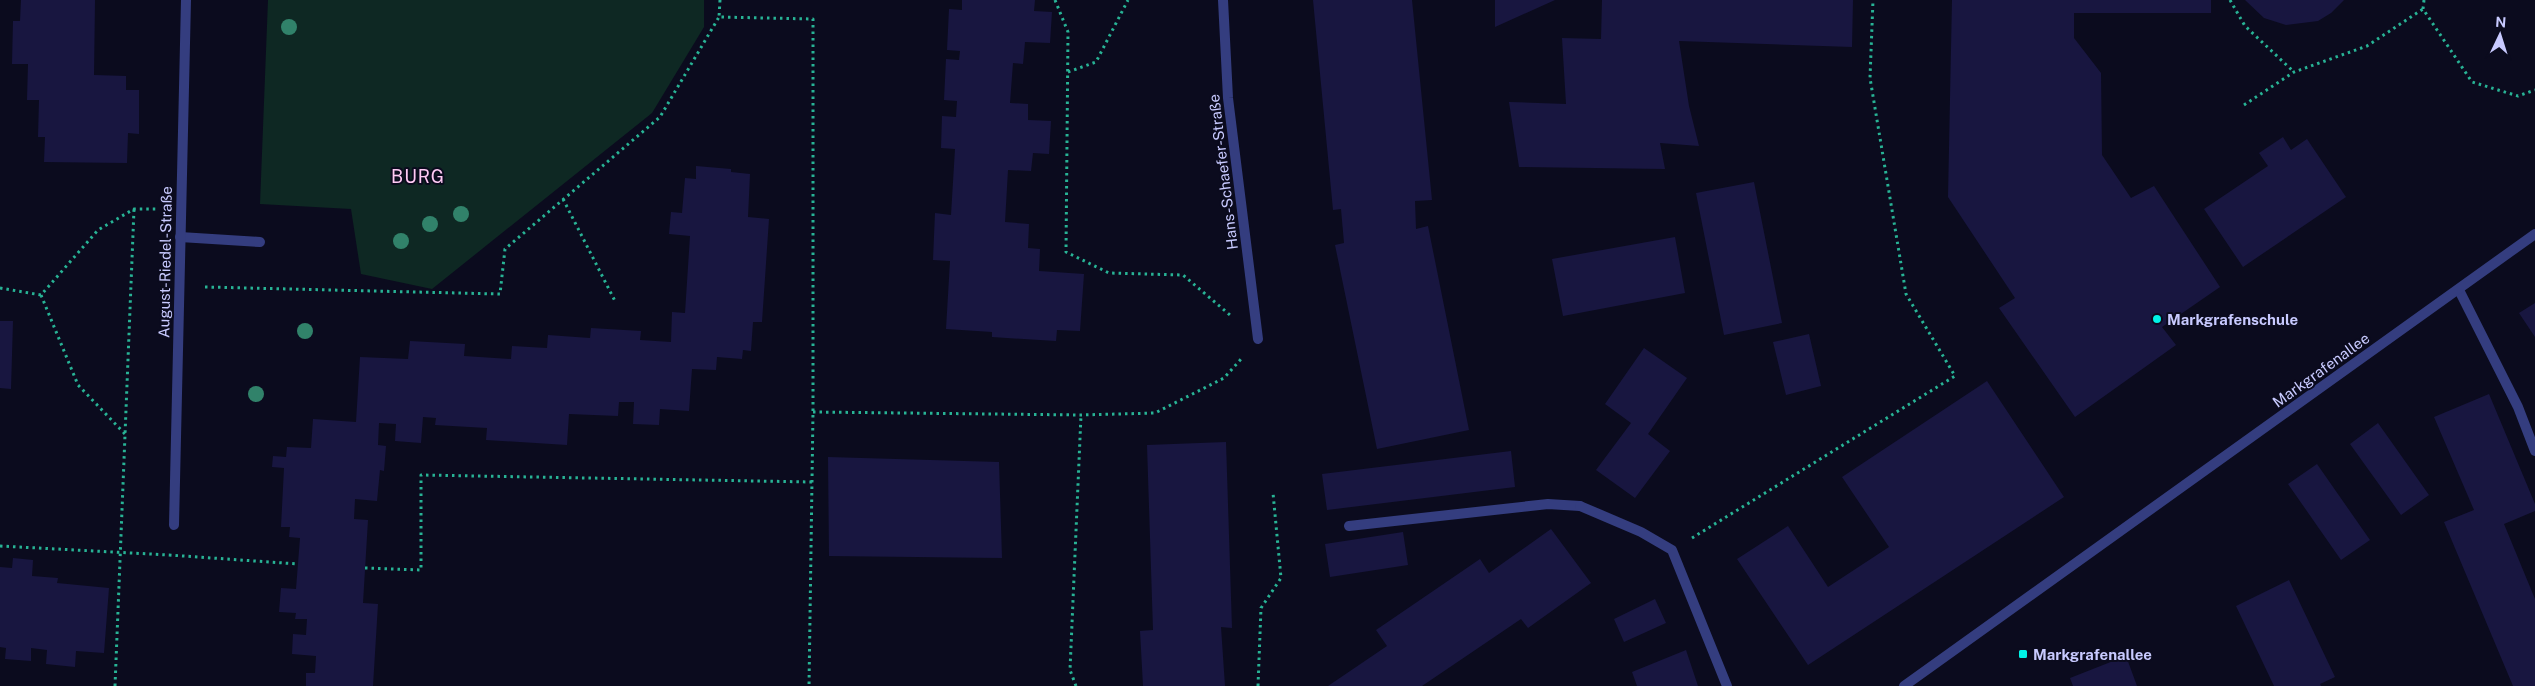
<svg xmlns="http://www.w3.org/2000/svg" width="2535" height="686" viewBox="0 0 2535 686" font-family="'Public Sans',sans-serif">
<style>
.green{fill:#0e2823}
.building{fill:#181640}
.lines{fill:none;stroke-linecap:round;stroke-linejoin:round}
.path{stroke:#28b395;stroke-width:3;stroke-dasharray:2.5 4;stroke-linecap:butt}
.service{stroke:#343d7f;stroke-width:10}
.minor{stroke:#343d7f;stroke-width:10}
.tertiary{stroke:#343d7f;stroke-width:10}
.tree{fill:#31826a}
.poi-dot{fill:#00f3e6;stroke:#0b0b1e;stroke-width:2}
.labels{text-anchor:middle;dominant-baseline:central;stroke-width:4;stroke-linejoin:round;paint-order:stroke}
.street-label{font-size:15px;fill:#c8caff;stroke:#0b0b1e}
.poi-label{font-size:15px;font-weight:bold;fill:#c8caff;stroke:#0b0b1e;text-anchor:start}
.quarter-label{font-size:18px;letter-spacing:1px;fill:#ffcaf4;stroke:#0b0b1e}
</style>
<rect width="100%" height="100%" fill="#0b0b1e"/>
<!-- green -->
<path class="green" d="M268,0H704V27L652,113L432,289L361,274L351,209L260,204Z"/>
<!-- building -->
<path class="building" d="M21,0H95L94,75L126,76V90H139V134L128,133L127,163L44,162L45,137H38L39,100H27L28,64H12L13,21H20Z
M962,0H1035L1034,11L1052,12L1050,43L1025,42L1023,64L1013,63L1010,103L1028,104V120L1051,121L1049,154L1033,153L1031,171L1008,170L1005,222L1029,224L1028,248L1040,249L1039,271L1084,274L1080,331L1057,330L1056,341L992,337V332L946,329L950,261L933,260L935,213L951,215L955,149L941,148L942,116L956,117L957,101L944,100L946,59L959,60L960,51L947,50L949,9L962,10Z
M1313,0H1412L1432,200L1415,201L1416,229L1428,226L1469,430L1377,449L1335,245L1344,243L1341,209L1333,210Z
M1495,0H1555L1495,27Z
M1602,0H1853L1852,47L1679,41L1689,106L1699,146L1660,143L1665,169L1519,167L1509,102L1566,104L1562,38L1601,39Z
M1952,0H2211V13H2074V38L2101,73L2102,155L2131,198L2154,186L2220,287L2162,327L2176,345L2075,417L1999,308L2015,298L1948,197Z
M2245,0H2344L2331,13L2318,21L2286,25L2264,18Z
M2283,137L2291,150L2307,139L2346,197L2243,267L2204,209L2268,166L2259,153Z
M696,166L731,169V172L750,174L748,217L769,219L762,322H753L751,351L743,350L742,359L717,357L716,370L692,369L689,411L660,409L659,425L633,424L634,402H619L618,416L569,414L567,445L486,440L487,428L435,425L436,418L423,417L421,443L395,441L396,424L379,423L378,445L386,446L384,471L380,470L377,501L355,499L354,519L368,520L363,603L378,604L373,686H306V673H315L316,656L292,654L293,634L306,635L307,619H295L296,613L279,612L281,588L296,589L300,538L289,537L290,527H281L284,468L272,467L273,456L286,457L287,447L311,448L313,419L356,422L360,357L408,359L410,341L465,344L464,356L511,359L512,346L547,348L548,335L590,338L591,328L641,331L640,340L671,342L672,312L685,313L690,236L669,234L671,212L682,213L685,178L696,179Z
M1754,182L1782,323L1724,335L1696,193Z
M1675,237L1685,293L1563,316L1552,259Z
M2535,303V337L2519,313Z
M0,321H13L11,389L0,388Z
M1809,334L1821,386L1786,395L1773,342Z
M1644,348L1687,378L1648,434L1670,451L1635,498L1596,470L1631,423L1605,404Z
M1987,381L2064,497L1808,665L1737,559L1788,526L1828,587L1889,547L1842,477Z
M2489,394L2535,504V511L2504,524L2535,599V686H2513L2444,522L2474,510L2434,417Z
M2378,423L2429,495L2401,515L2350,444Z
M1226,442L1232,628L1221,627L1225,686H1143L1140,631L1153,630L1147,445Z
M1511,451L1515,487L1327,510L1322,474Z
M828,457L999,462L1002,558L829,556Z
M2317,464L2370,540L2341,560L2288,484Z
M1551,529L1591,583L1528,628L1521,619L1422,686H1328L1387,646L1376,630L1480,559L1489,573Z
M1403,532L1408,565L1330,577L1325,544Z
M13,558L33,560L32,576L58,578L57,583L109,588L104,653L76,651L75,667L46,664L47,650L31,648V661L5,659L6,648L0,647V567L12,568Z
M2289,580L2335,677L2320,684L2321,686H2274L2236,606Z
M1655,599L1666,623L1624,642L1614,619Z
M1686,650L1698,686H1637L1632,672Z
M2126,656L2137,686H2073L2070,678Z"/>
<g class="lines">
<!-- path -->
<path class="path" d="M720,0L719,17L813,19V412L809,686
M1055,0L1068,32L1066,252L1109,273L1183,275L1230,315
M2230,0L2245,26L2294,72
M2424,0L2423,9L2472,82L2518,96L2535,90
M1068,72L1096,62L1128,0
M2244,105L2294,72L2367,46L2423,9
M563,199L616,303
M205,287L500,294L505,249L660,117L719,17
M0,288L41,295L98,230L134,209H158
M41,295L78,385L125,434
M813,412L1081,415L1155,413L1224,378L1242,358
M1692,538L1955,376L1906,294L1870,78L1873,0
M0,546L169,555
M169,555L298,564
M365,568L421,570V475L812,482
M115,686L134,209
M1076,686L1070,670L1081,415
M1258,686L1261,608L1281,578L1273,493"/>
<!-- service -->
<path class="service" d="M180,237L260,242
M1349,526L1548,504L1580,506"/>
<!-- minor -->
<path class="minor" d="M1223,0L1228,98L1258,339
M2459,290L2518,407L2535,451
M1580,506L1641,532L1672,550L1727,686
M174,525L186,0"/>
<!-- tertiary -->
<path class="tertiary" d="M1904,686L2535,234"/>
</g>
<!-- trees -->
<g class="tree">
<circle cx="289" cy="27" r="8"/>
<circle cx="461" cy="214" r="8"/>
<circle cx="430" cy="224" r="8"/>
<circle cx="401" cy="241" r="8"/>
<circle cx="305" cy="331" r="8"/>
<circle cx="256" cy="394" r="8"/>
</g>
<!-- markers -->
<g class="poi-dot">
<circle cx="2157" cy="319" r="5"/>
<rect x="2018" y="649" width="10" height="10" rx="2.5"/>
</g>
<g class="labels">
<!-- street labels -->
<g class="street-label">
<text transform="translate(1223 172) rotate(-97)">Hans-Schaefer-Straße</text>
<text transform="translate(165 262) rotate(-89)">August-Riedel-Straße</text>
<text transform="translate(2321 370) rotate(-36)">Markgrafenallee</text>
</g>
<!-- poi labels -->
<g class="poi-label">
<text x="2167" y="319">Markgrafenschule</text>
<text x="2033" y="654">Markgrafenallee</text>
</g>
<!-- quarter labels -->
<g class="quarter-label">
<text x="418" y="176">BURG</text>
</g>
</g>
<!-- north arrow -->
<g transform="translate(2500 35) rotate(4)" stroke="#0b0b1e" stroke-width="4" paint-order="stroke">
<path d="M0-4L9 19L0 12L-9 19Z" fill="#c8caff"/>
<text y="-8" font-size="14" font-weight="bold" text-anchor="middle" fill="#c8caff">N</text>
</g>
</svg>
